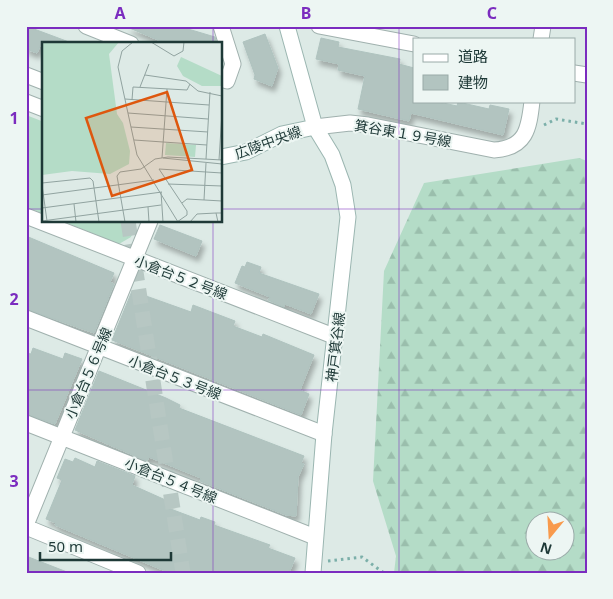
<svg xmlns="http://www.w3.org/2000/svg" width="613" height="599" viewBox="0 0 613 599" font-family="'Noto Sans','Noto Sans JP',sans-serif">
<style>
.forest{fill:url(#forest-firs);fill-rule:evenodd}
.park{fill:#b4dcc7}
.building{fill:#b2c4c0;stroke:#afc3bf;filter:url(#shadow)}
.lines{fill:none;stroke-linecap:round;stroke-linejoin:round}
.secondary-tunnel{stroke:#b7c7c3;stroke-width:15;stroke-dasharray:15 8;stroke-linecap:butt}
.street-casing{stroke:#a0b1ae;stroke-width:17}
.secondary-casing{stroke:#9bb6b1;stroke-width:17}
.path{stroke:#7bafa9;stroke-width:3;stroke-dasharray:2.5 4;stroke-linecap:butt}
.street{stroke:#fff;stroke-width:15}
.secondary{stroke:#fff;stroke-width:15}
.grid{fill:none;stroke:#7b2cbf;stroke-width:1;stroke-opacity:0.55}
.labels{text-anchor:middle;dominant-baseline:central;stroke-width:4;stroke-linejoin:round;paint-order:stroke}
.street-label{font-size:14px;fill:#1e3937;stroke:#edf6f3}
.inset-road{fill:none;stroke:#91a3a0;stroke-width:1}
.view{fill:#de570e;fill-opacity:0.15;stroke:#de570e;stroke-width:2.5}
.inset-edge{fill:none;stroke:#1e3937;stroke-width:2.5}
.neatline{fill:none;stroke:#7b2cbf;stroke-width:2}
.grid-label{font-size:16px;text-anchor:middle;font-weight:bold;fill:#7b2cbf}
</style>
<defs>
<pattern id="forest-firs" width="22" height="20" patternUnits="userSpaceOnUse" patternTransform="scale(1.25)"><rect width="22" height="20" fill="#b4dcc7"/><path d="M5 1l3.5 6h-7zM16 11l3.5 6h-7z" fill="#9abeac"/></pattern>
<filter id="shadow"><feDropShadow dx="3" dy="5.5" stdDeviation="2.5" flood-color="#0004"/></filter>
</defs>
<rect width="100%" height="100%" fill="#ddeae6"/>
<!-- forest -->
<path class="forest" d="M579,158L587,161V573H394L396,556L373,481L384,271L424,183ZM536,522H566V552H536Z"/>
<!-- park -->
<path class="park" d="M26,115L44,122V214L26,207Z
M62,221H137L131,237L119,244Z"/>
<!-- building -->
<path class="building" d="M26,26L69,42V44H41L37,53L26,49Z
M178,26L215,37L217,44H168L127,27Z
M265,34L278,68L272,86L254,79L255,75L243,42Z
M321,38L339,42L338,47L400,59L399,64L414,68V101H434L457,106L458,102L489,109L490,105L509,109L503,135L411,113L409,121L358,109L365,76L338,70L339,64L316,59Z
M160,225L202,241L196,256L154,239Z
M26,236L114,273L110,282L114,284L94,333L26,309Z
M247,262L261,267L259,273L319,294L311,314L285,304L284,307L268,300L270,297L235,283L242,266L245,267Z
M132,291L191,312L193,305L235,321L233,326L262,337L263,334L314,355L300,390L309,394L301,415L112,340Z
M33,348L63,359L65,353L82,359L55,424L26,414V353L31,354Z
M99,371L166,398L180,405L179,408L304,456L301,463L304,464L298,477L296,516L286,515L200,481L201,478L149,457L147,461L75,430Z
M75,458L95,467L97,461L135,476L132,485L170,502L168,508L200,520L201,517L215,522L214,525L270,545L268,548L295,558L289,573H170L55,525L56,523L46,519L62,480L57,478L65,459L73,462Z
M26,556L67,572V573H26Z"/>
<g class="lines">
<!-- secondary-tunnel -->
<path class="secondary-tunnel" d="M128,221L183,573"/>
<!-- street casing -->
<g class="street-casing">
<path id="street" d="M86,26L131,44
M221,26L233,64L227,81L221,79
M319,26L414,44
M541,39L543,26
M574,73L587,75
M26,75L44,82
M26,102L44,109
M315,127L350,123L368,125L494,150C526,148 529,129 532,101
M26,216L336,337
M26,318L324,434
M26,423L315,537
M26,525L150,221
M26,527L138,573"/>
</g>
<!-- secondary casing -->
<g class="secondary-casing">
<path id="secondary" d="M287,26L315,127L332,155L343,185L348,217L324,434L313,573
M221,157L246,152L282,134L315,127"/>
</g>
<!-- path -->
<path class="path" d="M544,125L556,119L587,124
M328,561L362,557L384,573"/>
<!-- street -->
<use href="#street" class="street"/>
<!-- secondary -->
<use href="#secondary" class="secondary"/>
</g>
<!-- grid -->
<path class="grid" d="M213,26V44M399,26V573M26,209H44M221,209H587M213,221V573M26,390H587"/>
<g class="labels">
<!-- street labels -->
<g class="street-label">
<text transform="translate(403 133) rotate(10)">箕谷東１９号線</text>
<text transform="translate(268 142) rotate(-20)">広陵中央線</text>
<text transform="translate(181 277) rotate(21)">小倉台５２号線</text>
<text transform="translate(335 347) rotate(-83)">神戸箕谷線</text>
<text transform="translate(88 373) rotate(-67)">小倉台５６号線</text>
<text transform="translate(175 377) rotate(21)">小倉台５３号線</text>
<text transform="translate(171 480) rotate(22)">小倉台５４号線</text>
</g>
</g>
<!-- overview -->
<g transform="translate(42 42)">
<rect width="180" height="180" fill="#ddeae6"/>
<path d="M0,0H77L67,12L75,72L81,81L88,109L87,122L68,132L30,129L0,133ZM139,15L180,34V44H160L141,34L135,24Z" fill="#b4dcc7"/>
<path d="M124,101L154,103L153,115L123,113Z" fill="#b4dcc7"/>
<path class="inset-road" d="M91,0L80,9L76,25L95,113L136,180M109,0L132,14L141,9L142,0M103,33L144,39L156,49L180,54M98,45L107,22M83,57L167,63M90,58L91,45L145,48L148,42M86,71L166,77M89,85L166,90M92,98L165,103M120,116L125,47M121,116L180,122M164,117L168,50M177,118L180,70M0,141L48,136L51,139L57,180M126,142L180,144M0,143L5,179M119,150L121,180M0,153L112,138M162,158L164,121M140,161L145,157L180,159M32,162L34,180M106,165L107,180M0,166L120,150M0,179L119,163M83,180L75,134L78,130L99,127L113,117L126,115L180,118M135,180L145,173V169L117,127L180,131M148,180L155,172L174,171M176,180L174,171H180"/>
<path class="view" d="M125,50L150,128L70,154L44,76Z"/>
<rect width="180" height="180" class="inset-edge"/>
</g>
<!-- border -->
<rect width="613" height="599" fill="none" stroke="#edf6f3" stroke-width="55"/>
<!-- legend -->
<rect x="413" y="38" width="162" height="65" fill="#edf6f3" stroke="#9aaaa8"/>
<rect x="423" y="54" width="25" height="8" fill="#ffffff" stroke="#9aaaa8"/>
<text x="458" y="62" font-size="15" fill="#1e3937">道路</text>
<rect x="423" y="75" width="25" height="15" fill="#b2c4c0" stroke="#9aaaa8"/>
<text x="458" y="88" font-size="15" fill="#1e3937">建物</text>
<!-- north arrow -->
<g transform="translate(550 536) rotate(198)"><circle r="24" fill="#edf6f3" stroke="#9aaaa8"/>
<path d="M0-4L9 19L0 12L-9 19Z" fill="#f89a4c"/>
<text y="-8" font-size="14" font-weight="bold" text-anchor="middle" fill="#1e3937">N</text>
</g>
<!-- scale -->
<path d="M40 552v8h131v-8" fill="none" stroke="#1e3937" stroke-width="2.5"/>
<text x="48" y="552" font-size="15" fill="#1e3937" stroke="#edf6f3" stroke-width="4" paint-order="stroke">50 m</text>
<rect x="28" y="28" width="558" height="544" class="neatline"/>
<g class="grid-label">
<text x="120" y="19">A</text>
<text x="306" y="19">B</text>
<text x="492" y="19">C</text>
<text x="14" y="124">1</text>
<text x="14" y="305">2</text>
<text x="14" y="487">3</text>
</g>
</svg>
